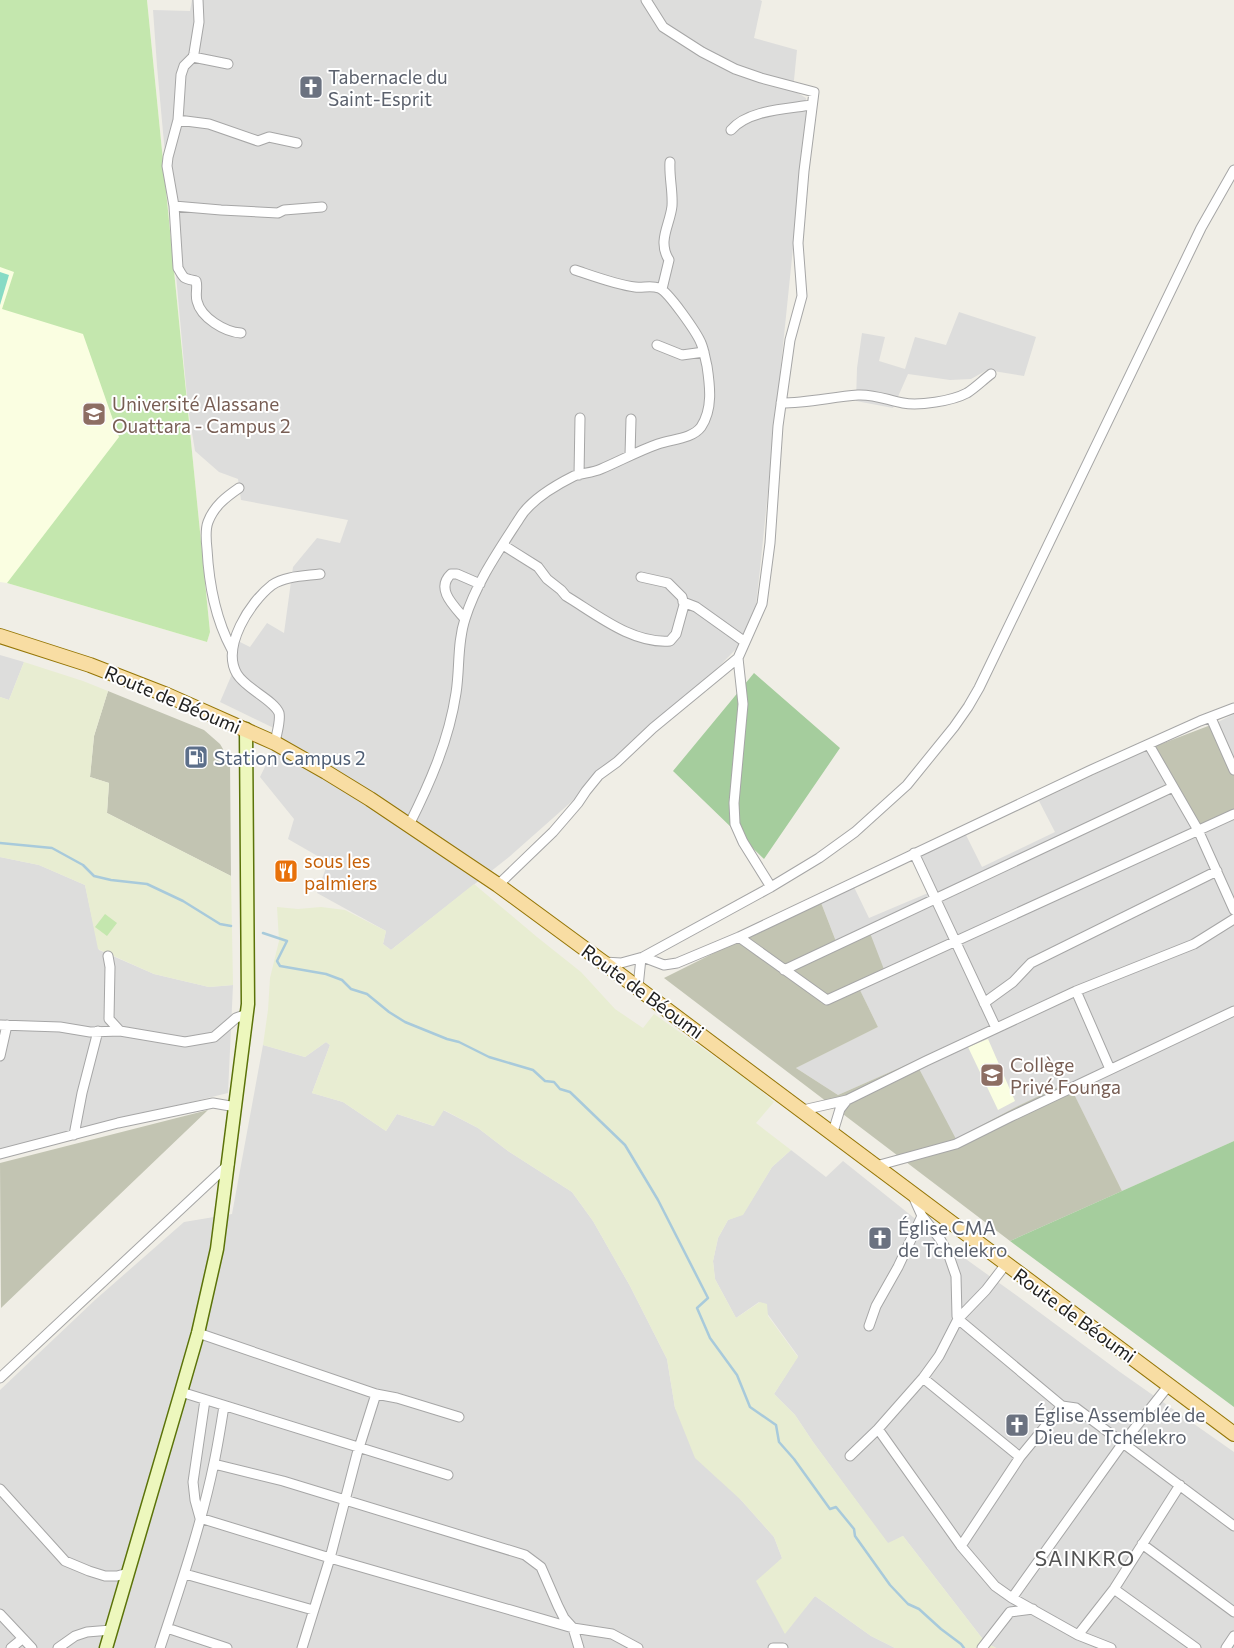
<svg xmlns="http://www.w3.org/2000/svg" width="1234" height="1648" viewBox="0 0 1234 1648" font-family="Commissioner,sans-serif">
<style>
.residential{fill:#dddddc}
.education{fill:#fafee1}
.construction{fill:#c2c4b2}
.farmland{fill:#e8edd2}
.grass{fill:#c4e7ae}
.forest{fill:#a5cd9d}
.pitch{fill:#88dbc5}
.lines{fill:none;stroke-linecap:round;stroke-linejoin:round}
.stream{stroke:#a8cadb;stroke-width:2.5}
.street-casing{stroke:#a6a6a6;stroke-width:11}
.secondary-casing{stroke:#5b7309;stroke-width:15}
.primary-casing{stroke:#957606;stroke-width:16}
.street{stroke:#fff;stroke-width:9}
.secondary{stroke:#edf7bd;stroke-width:12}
.primary{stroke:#f8dda3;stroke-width:14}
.labels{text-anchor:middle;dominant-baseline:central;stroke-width:4;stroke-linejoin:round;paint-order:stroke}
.worship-label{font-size:19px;fill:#5b616d;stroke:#fff;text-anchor:start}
.education-label{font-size:19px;fill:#785e54;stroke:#fff;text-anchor:start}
.street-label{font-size:19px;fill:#1f1f1f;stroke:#fff}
.service-label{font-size:19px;fill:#4e5e75;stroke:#fff;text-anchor:start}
.food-label{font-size:19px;fill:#c56008;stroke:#fff;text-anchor:start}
.quarter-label{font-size:21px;letter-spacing:1px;fill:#525252;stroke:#fff}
</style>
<rect width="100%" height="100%" fill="#f0eee6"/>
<!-- residential -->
<path class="residential" d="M192,0H760L762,1L754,38L797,50L793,90L806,98L807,112L760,569L756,604L743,642L683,703L509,857L391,950L383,944L386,931L317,893L328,862L288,839L294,819L260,777L282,732L220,702L232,674L229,652L234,639L250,647L267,623L284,633L293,567L317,538L340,543L348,520L241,500L238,479L219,472L195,451L188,408L177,286L157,66L153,10L190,11Z
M959,312L1036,337L1024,376L987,370L971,379L950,380L908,374L893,408L856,401L857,368L862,333L885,337L879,361L905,369L915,337L946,345Z
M0,655L24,662L9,700L0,697Z
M1234,714V761L1216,723Z
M1148,749L1197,835L1234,819V1141L1122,1191L1068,1083L1012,1109L955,1140L915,1061L838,1095L796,1068L878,1027L837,944L820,900L853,885L869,918L928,893L914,857L965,833L982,867L1055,832L1039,801Z
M0,857L39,865L85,885L99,950L154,974L209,987L233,985L228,1093L0,1149Z
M326,1042L330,1045L312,1093L343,1102L386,1131L397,1114L433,1126L443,1110L478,1128L508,1151L572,1192L593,1221L630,1286L667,1359L675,1408L741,1500L774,1537L782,1558L784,1633L815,1596L871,1636L895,1648H0V1390L95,1300L184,1222L232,1214L263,1045L305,1057Z
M791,1150L826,1177L843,1161L963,1257L1016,1295L1120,1372L1234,1452V1648H996L985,1642L903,1536L888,1544L813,1442L795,1415L774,1394L798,1356L759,1302L736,1318L715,1279L713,1261L718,1238L728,1220L743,1214L772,1167Z"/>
<!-- education -->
<path class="education" d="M0,0H147L210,632L207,642L7,583L0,582Z
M988,1039L1015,1101L998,1110L968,1047Z"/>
<!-- construction -->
<path class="construction" d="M108,691L204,730L220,744L230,761L231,876L107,813L109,783L90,777L94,736Z
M1216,723L1234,761V819L1197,835L1148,749Z
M820,900L837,944L870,933L885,972L858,986L878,1027L796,1068L838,1095L915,1061L956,1139L1012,1109L1068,1082L1122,1191L1010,1241L664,978Z
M208,1110L1,1308L0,1163Z"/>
<!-- farmland -->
<path class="farmland" d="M24,662L83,681L108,691L94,736L90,777L109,783L107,813L231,876L233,985L209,987L154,974L98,949L85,885L39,865L0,857V697L9,700Z
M474,884L537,937L581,972L615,1009L643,1028L654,1014L752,1083L774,1102L756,1123L791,1150L772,1167L743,1215L728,1220L718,1238L713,1261L715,1279L736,1318L760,1302L767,1304L768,1316L798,1357L774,1394L795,1415L813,1442L888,1543L903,1536L985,1642L996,1648H895L871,1636L815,1596L785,1634L756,1581L782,1558L774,1537L741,1500L695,1458L675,1408L667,1359L630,1286L593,1221L572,1192L508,1151L478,1128L444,1110L434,1126L397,1114L386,1131L343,1102L312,1093L330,1045L326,1042L305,1057L263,1045L268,1010L270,978L279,941L277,907L298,909L321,907L345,910L386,931L383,944L391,950Z"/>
<!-- grass -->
<path class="grass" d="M0,0H147L210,632L207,642L7,583L119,437L83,334L2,309L14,272L0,267Z
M105,914L117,923L107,936L95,927Z"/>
<!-- forest -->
<path class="forest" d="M754,673L840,748L764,859L673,771Z
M1234,1141V1407L1010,1241Z"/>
<!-- pitch -->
<path class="pitch" d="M0,272L9,275L0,305Z"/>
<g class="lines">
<!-- stream -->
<path class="stream" d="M0,843L52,848L83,865L94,876L111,880L147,884L183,901L220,924L231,926
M263,933L287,941L277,961L280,966L326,974L342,980L351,989L367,994L389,1012L405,1022L447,1039L459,1042L489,1057L533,1070L545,1081L554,1082L560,1089L570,1092L625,1145L658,1200L708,1298L697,1308L710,1338L737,1375L750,1407L776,1425L779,1442L794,1459L830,1509L836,1507L854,1529L855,1536L890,1585L908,1604L919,1609L941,1629L961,1644L964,1648"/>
<!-- street casing -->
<g class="street-casing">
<path id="street" d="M198,0L199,22L194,53L193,57L184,66L181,75L178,120L168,157L167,166L174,206L178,268C184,279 183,278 196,281C198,287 195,294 197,301C201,318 225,332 241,333
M193,57L228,64
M178,120L209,124L258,141L269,137L297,143
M731,130C748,110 786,109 811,105
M174,206L221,210L278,213L284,210L322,207
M662,289L669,260C657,241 670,225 672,206C673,191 669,177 670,162
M657,345L682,355L704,352
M781,403C807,403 832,397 858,395C874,394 887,400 903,403C919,406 952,401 967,393C975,388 983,380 991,374
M630,455L631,419
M579,475L580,418
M503,545L538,567L547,579L561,590L566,596C596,614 632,644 670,641L676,634L684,605L682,597L668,583L641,577
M683,602L696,607L745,642
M465,619C454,606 435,589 451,574H457L480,584
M232,650C215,618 209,585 207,549C206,540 205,530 208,522C214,506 226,497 239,488
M738,658L743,704L734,803L735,824L743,842L771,887
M1211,718L1234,770
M275,743C276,735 281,721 279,713C274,700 246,689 237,674C221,647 250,602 272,585C285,576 305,576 320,574
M1149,745L1198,830L1234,910
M409,825C430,783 449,740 456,693C460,668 457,643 465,619C476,583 499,550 519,519C530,500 554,486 574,476C582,473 592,473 601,469C620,461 638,451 658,444C672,439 692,439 701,427C713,409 710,386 707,366C705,358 704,350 701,343C697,333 668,291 659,288C651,285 643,288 635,287C617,285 593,276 575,270
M914,853L996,1028
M498,885L553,832L578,803L586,791L599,775L617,762L653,728L738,658L762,604L770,543L778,426L790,340L802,296L798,243L804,171L814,92L761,78L735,69L702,52L663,27L646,0
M739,937L827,1000L1234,814
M108,956L110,967L109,1019L120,1031L185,1042L214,1037L236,1018L247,1014
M643,957L664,965L677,963L739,937L1091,770L1200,721L1234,708
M604,962L621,963L643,957L771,887L819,858L855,832L907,785L954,727L968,707L979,688L1201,228L1234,170
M784,970L1173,787
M638,987L641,958
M1076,991L1110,1069
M984,1003L1013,982L1031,963L1217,871
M0,1025L60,1027L90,1032L120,1031
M0,1056L7,1025
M803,1110L847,1100L926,1061L1076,991L1194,944L1234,919
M833,1132L840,1109L847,1100
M74,1135L82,1093L98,1031
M0,1154L118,1123L213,1103L236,1107
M876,1166L956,1144L1010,1117L1234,1011
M913,1196L922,1216L940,1239L948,1253L956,1276L957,1316L958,1319L1062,1406L1076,1408L1234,1526
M869,1326L876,1306L898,1267L922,1216
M198,1333L376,1394L397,1398L459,1417
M0,1378L229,1164
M923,1378L1020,1457
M181,1392L448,1475
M205,1400L193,1482L195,1500L200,1518L330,1558L573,1628L612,1634L638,1648
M878,1429L961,1546L995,1586L1012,1598L1078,1635L1111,1648
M850,1456L878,1429L923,1378L939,1356L958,1319L986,1290L1006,1264
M214,1464L283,1481L525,1555L541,1567L558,1606L564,1618L573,1628L579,1648
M0,1489L65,1561L89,1571L105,1576H117L128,1573
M1142,1544L1234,1612
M961,1546L1020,1457L1062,1406
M185,1574L313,1610
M1114,1589L1196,1648
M1012,1598L1123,1443L1169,1385
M0,1614L32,1648
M167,1628L227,1648
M1078,1635L1114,1589L1180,1485
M11,1648L22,1639
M58,1648L75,1636L87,1632L111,1630
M160,1648C180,1587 201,1526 214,1463C218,1444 221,1425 224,1406
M302,1648L330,1558L357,1454L376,1394
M773,1648H783
M982,1648L1010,1612L1033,1609
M1226,1648L1234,1636"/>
</g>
<!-- secondary casing -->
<g class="secondary-casing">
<path id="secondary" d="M106,1648L181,1392L198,1333L217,1249L248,1004L246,729"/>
</g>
<!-- primary casing -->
<g class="primary-casing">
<path id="primary" d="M0,636L90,665L167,695L275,743L326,772L370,799L498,885L619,974L1234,1434"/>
</g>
<!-- street -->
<use href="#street" class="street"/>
<!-- secondary -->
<use href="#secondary" class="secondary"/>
<!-- primary -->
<use href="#primary" class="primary"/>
</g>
<!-- icons -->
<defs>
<g id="church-square" transform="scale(1.25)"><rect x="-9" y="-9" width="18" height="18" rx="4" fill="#6b7280" stroke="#fff"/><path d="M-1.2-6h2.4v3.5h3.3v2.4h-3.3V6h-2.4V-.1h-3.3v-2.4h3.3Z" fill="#fff"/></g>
<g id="university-square" transform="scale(1.25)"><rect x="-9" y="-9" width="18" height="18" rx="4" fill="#8d6e63" stroke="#fff"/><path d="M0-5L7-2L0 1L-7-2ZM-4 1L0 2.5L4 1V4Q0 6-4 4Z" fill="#fff"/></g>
<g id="fuel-square" transform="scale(1.25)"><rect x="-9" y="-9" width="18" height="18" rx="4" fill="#5c6f8a" stroke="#fff"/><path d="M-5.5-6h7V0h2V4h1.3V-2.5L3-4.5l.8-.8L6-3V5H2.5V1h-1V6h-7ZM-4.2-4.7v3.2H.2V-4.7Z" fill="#fff"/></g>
<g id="restaurant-square" transform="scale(1.25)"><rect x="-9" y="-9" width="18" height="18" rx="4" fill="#e8710a" stroke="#fff"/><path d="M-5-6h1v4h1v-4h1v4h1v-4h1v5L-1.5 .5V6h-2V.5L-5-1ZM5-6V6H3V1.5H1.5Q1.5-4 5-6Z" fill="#fff"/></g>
<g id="school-square" transform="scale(1.25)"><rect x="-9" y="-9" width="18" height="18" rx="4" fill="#8d6e63" stroke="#fff"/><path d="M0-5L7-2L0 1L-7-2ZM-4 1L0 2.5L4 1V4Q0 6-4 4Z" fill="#fff"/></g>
</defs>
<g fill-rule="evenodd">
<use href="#church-square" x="311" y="87"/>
<use href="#university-square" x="94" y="414"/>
<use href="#fuel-square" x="196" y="757"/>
<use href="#restaurant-square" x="286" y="871"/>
<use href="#school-square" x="992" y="1075"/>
<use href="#church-square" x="880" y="1238"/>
<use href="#church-square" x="1017" y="1425"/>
</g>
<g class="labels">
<!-- worship labels -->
<g class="worship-label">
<text x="328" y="76">Tabernacle du<tspan x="328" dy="22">Saint-Esprit</tspan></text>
<text x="898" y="1227">Église CMA<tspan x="898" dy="22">de Tchelekro</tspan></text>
<text x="1034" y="1414">Église Assemblée de<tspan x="1034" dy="22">Dieu de Tchelekro</tspan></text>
</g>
<!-- education labels -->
<g class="education-label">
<text x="112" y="403">Université Alassane<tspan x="112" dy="22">Ouattara - Campus 2</tspan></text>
<text x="1010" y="1064">Collège<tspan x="1010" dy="22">Privé Founga</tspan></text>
</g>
<!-- street labels -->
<g class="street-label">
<text transform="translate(173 699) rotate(23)">Route de Béoumi</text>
<text transform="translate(643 991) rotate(36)">Route de Béoumi</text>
<text transform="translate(1075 1315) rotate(36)">Route de Béoumi</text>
</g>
<!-- service labels -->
<g class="service-label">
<text x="214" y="757">Station Campus 2</text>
</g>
<!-- food labels -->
<g class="food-label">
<text x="304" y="860">sous les<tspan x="304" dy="22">palmiers</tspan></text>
</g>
<!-- quarter labels -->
<g class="quarter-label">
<text x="1085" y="1557">SAINKRO</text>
</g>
</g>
</svg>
